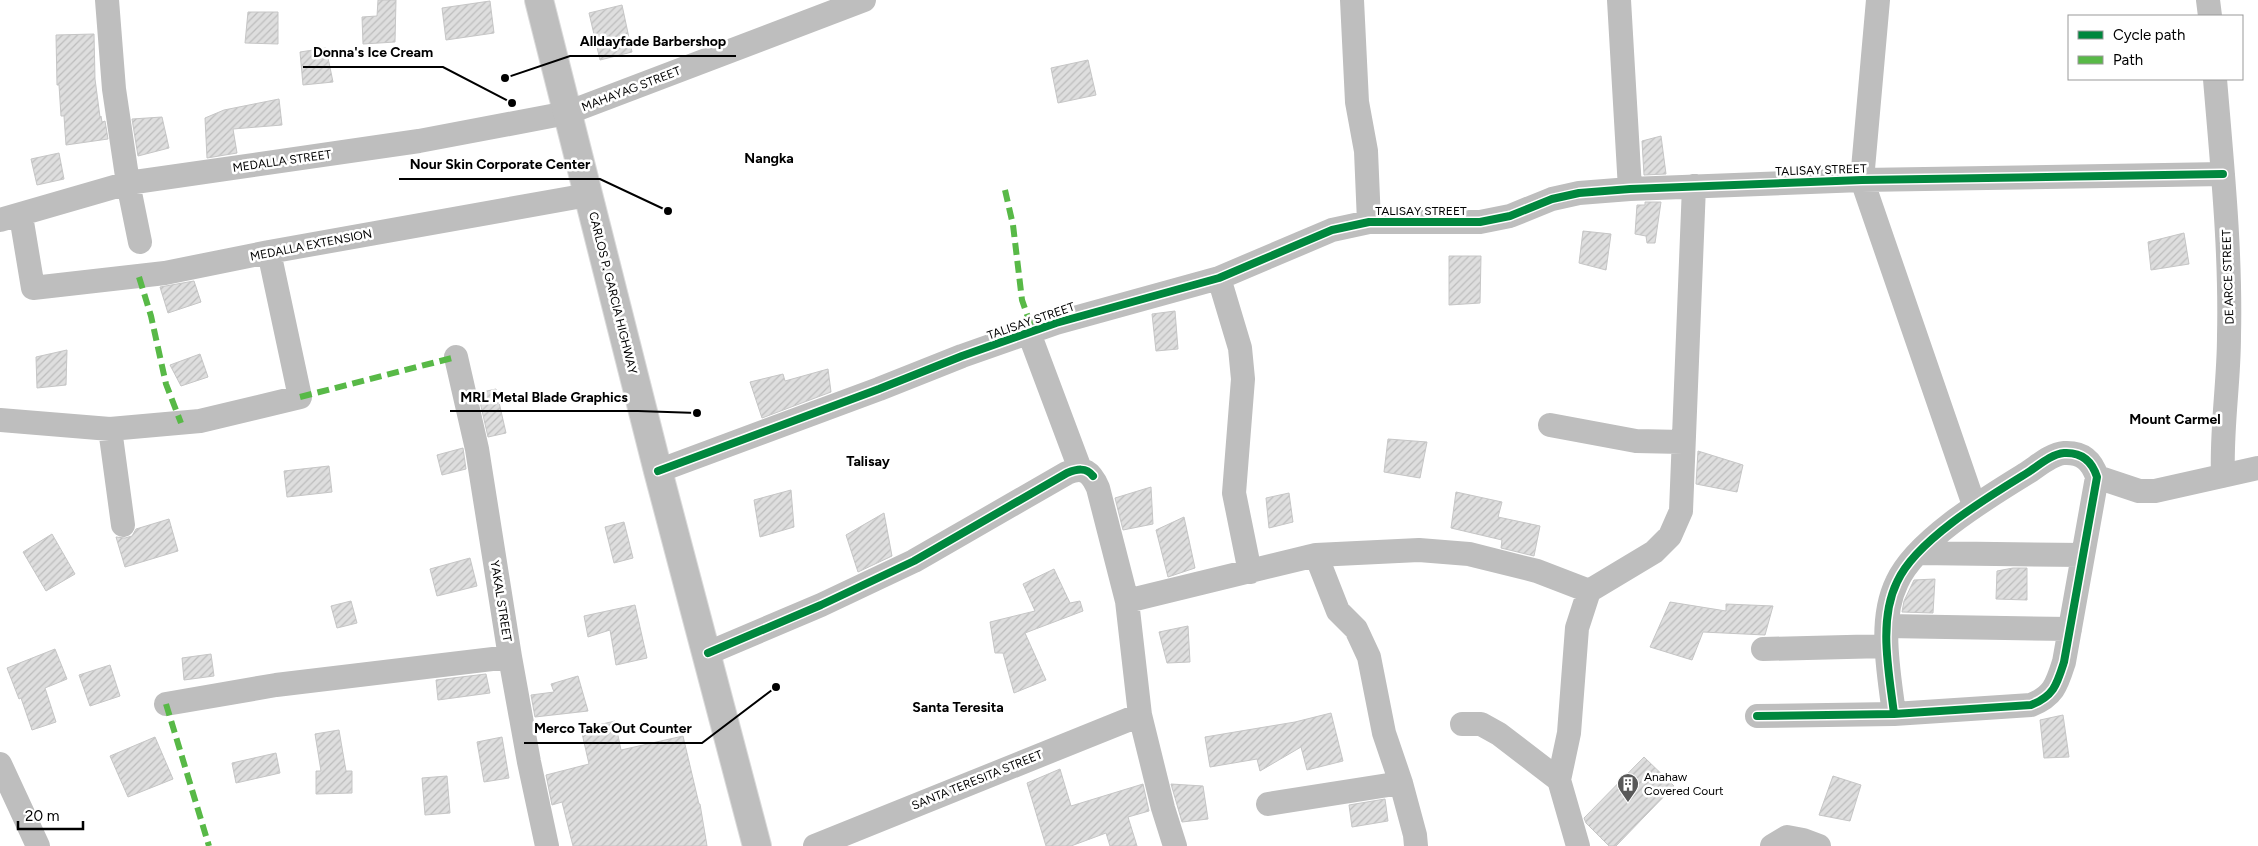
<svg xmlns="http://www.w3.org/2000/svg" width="2258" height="846" viewBox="0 0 2258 846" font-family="Figtree,sans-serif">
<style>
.building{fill:url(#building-hatch);stroke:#c6c6c6}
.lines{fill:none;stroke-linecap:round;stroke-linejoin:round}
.highway-casing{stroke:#dbdbdb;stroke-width:30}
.minor{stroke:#bebebe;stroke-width:24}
.highway{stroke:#bebebe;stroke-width:28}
.quiet{stroke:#58b947;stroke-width:6;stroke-dasharray:12 6;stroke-linecap:butt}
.cycleway-casing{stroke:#fff;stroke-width:11}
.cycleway{stroke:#00873e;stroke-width:8}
.labels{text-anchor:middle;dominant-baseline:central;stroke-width:5;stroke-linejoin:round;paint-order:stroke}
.street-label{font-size:12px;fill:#000;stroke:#fff}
.poi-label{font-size:12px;fill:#000;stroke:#fff;text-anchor:start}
.neighbourhood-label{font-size:14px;font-weight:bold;fill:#000;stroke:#fff}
.leader{fill:none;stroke:#000;stroke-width:2}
.callout-dot{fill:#000;stroke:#fff;stroke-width:2}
.callout-label{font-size:14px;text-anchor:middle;font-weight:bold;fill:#000;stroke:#fff;stroke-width:5;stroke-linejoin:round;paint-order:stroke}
</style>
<defs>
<pattern id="building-hatch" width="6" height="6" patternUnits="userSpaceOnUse" patternTransform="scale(1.25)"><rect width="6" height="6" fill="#dedede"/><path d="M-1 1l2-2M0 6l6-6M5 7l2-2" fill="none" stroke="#bdbdbd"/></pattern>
</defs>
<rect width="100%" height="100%" fill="#fff"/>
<!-- building -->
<path class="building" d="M378,0H396L395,42L363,44L362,17L377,16Z
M490,1L494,33L446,40L442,8Z
M622,5L632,52L600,60L589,13Z
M248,12H278V44L245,43Z
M94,34L95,79L100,117L101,116L102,122L105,121L108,139L66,145L64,116H61L59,85H57L56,35Z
M326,48L333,82L303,85L300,52Z
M1088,60L1096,95L1058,103L1051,68Z
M279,99L282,125L233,129L237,153L207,158L205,118L224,110Z
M162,117L169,148L138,156L132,119Z
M1661,136L1666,174L1644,175L1642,141Z
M59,153L64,179L37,185L31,159Z
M1645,202H1661L1655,243H1647L1646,236L1635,234L1637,205H1645Z
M1583,231L1611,234L1606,270L1579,263Z
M2184,233L2189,264L2151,270L2148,242Z
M1449,256H1481L1480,303L1449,305Z
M194,281L201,302L168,313L160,287Z
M1175,311L1178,349L1156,351L1152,314Z
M67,350L66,385L37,388L36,357Z
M200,354L208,377L181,386L170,365Z
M828,369L831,392L762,418L750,382L783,374L785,381Z
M496,389L506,433L488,437L478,393Z
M1388,439L1427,442L1420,478L1384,472Z
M463,448L466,469L442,475L437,455Z
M1698,451L1743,465L1737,492L1696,484Z
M329,466L332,492L287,497L284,471Z
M1151,487L1153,524L1123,530L1115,498Z
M791,490L794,527L760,537L754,500Z
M1456,492L1502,502L1498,517L1540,526L1534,556L1501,548L1502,540L1451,528Z
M1289,493L1293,522L1269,528L1266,498Z
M884,513L892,556L858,572L846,535Z
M1184,517L1195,568L1168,577L1156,530Z
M169,519L178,551L125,567L116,537L125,538L132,536L136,529Z
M624,522L633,558L614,563L605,527Z
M52,534L75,574L46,591L23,552Z
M470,558L477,586L437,596L430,569Z
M2013,568H2027V600L1996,599L1997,571Z
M1054,569L1070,603L1080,601L1083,611L1025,633L1046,680L1014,693L1003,653H995L990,622L1035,611L1023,584Z
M1935,579L1933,613L1902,612L1904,601L1914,580Z
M351,601L357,623L337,628L331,606Z
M1670,602L1726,611V604L1773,606L1765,635L1703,632L1692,660L1650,647Z
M635,605L647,658L616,665L610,630L588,637L584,616Z
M1188,626L1190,662L1167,663L1159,632Z
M55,649L67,679L45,688L56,722L32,730L21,698L19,699L7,668Z
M211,654L214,676L184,680L182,658Z
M110,665L120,696L90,706L79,675Z
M486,674L490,693L438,700L436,680Z
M578,676L588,711L535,717L531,695L554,692L551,684Z
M1331,713L1343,761L1307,770L1301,747L1260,771L1257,759L1210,767L1205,737L1295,722Z
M2063,715L2069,757L2044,758L2040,720Z
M615,721L621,750L683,736L699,804H700L707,846H573L562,802L552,805L546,775L589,764L581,729Z
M339,730L346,771H352V793L316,794V771H321L315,734Z
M155,737L173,779L128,797L110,756Z
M502,737L509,778L484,782L477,742Z
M276,753L280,773L236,783L232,763Z
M1644,757L1674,786L1616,846H1609L1586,823L1584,818Z
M1060,769L1071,806L1143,784L1149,811L1128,817L1137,846H1110L1106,833L1071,846H1046L1027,783Z
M447,776L450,813L425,815L422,778Z
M1833,776L1861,785L1850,821L1819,815Z
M1171,784L1203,786L1208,819L1182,822Z
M1385,799L1388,821L1352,827L1349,805Z"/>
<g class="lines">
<!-- highway casing -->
<g class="highway-casing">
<path id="highway" d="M539,0L658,471L757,846"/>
</g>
<!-- minor -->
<path class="minor" d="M107,0L114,89L128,183L140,242
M1352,0L1357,102L1366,151L1369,222
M1619,0L1630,189
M1878,0L1862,180L1974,505
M2208,0L2210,16
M2215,79C2222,164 2231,250 2229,336C2229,383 2221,429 2223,476
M21,216L33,288L165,273L269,252L588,195
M0,220L128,183L419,141L567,113L864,0
M1219,278L1240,348L1243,379L1234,493L1250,572
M1029,333L1080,469
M456,357L477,449L510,657L529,762L547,846
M0,420L110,429L200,421L300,397L269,252
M1550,425L1636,441L1683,442
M110,429L123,525
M658,471L879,389L962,356L1056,323L1219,278L1332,230L1369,222H1480L1510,216L1552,199L1579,193L1630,189L1862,180L2223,174
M2097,477L2139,491H2155L2258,468
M1918,553L2083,555
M1316,555L1338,611L1356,629L1369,657L1384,733L1401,783L1415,835L1416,846
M1127,601L1316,555L1419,550L1469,554L1537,571L1589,591
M1887,626L2070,629
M1763,649L1886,646
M708,653L821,605L914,561L1067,473C1084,466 1091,472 1098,488L1127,601L1140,715L1163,808L1175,846
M166,704L276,685L510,657
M1757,716L1894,714L2031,705C2054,696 2057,684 2064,662L2097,477C2092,461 2082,452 2064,453C2051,454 2038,466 2027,473C1988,497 1916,540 1897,582C1878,621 1889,672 1894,714
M1462,724H1481L1499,734L1559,780
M0,764L38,846
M1268,804L1401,783
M815,846L1140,715
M1578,846L1559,780L1569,733L1577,628L1589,591L1654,552L1670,536L1681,511L1694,186
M1772,846L1787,837L1803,840L1819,846"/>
<!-- highway -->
<use href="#highway" class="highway"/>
<!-- quiet -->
<path class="quiet" d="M1005,190L1013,225L1022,300L1033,332
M139,277L151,316L166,384L181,423
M300,397L456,357
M166,704L209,846"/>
<!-- cycleway casing -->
<g class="cycleway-casing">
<path id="cycleway" d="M658,471L879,389L962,356L1056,323L1219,278L1332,230L1369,222H1480L1510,216L1552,199L1579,193L1630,189L1862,180L2223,174
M708,653L821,605L914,561L1067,473C1077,469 1086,467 1093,476
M1757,716L1894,714L2031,705C2054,696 2057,684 2064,662L2097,477C2092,461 2082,452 2064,453C2051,454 2038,466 2027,473C1988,497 1916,540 1897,582C1878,621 1889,672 1894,714"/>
</g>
<!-- cycleway -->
<use href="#cycleway" class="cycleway"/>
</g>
<!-- icons -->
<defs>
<g id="building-pin" transform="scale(1.125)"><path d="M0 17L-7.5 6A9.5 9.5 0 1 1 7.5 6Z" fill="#595959" stroke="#fff"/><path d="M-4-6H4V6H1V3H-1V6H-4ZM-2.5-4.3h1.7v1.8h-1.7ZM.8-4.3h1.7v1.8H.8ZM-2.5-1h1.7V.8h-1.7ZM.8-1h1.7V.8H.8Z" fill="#fff"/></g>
</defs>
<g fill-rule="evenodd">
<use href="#building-pin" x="1628" y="784"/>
</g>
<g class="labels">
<!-- street labels -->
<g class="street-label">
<text transform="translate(631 89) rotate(-21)">MAHAYAG STREET</text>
<text transform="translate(282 161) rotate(-8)">MEDALLA STREET</text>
<text transform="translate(1821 170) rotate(-2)">TALISAY STREET</text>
<text x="1421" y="211">TALISAY STREET</text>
<text transform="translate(311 245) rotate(-11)">MEDALLA EXTENSION</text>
<text transform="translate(2228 277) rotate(-92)">DE ARCE STREET</text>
<text transform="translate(613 293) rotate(76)">CARLOS P. GARCIA HIGHWAY</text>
<text transform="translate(1031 321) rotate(-19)">TALISAY STREET</text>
<text transform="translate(501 601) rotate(81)">YAKAL STREET</text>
<text transform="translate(977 780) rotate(-22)">SANTA TERESITA STREET</text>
</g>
<!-- poi labels -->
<g class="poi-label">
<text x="1644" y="777">Anahaw<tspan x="1644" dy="14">Covered Court</tspan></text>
</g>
<!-- neighbourhood labels -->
<g class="neighbourhood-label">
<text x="769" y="158">Nangka</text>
<text x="2175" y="419">Mount Carmel</text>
<text x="868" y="461">Talisay</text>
<text x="958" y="707">Santa Teresita</text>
</g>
</g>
<!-- callouts -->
<path class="leader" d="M505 78L570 56H736M512 103L443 67H303M668 211L600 179H399M697 413L638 411H450M776 687L702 743H524"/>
<g class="callout-dot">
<circle cx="505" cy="78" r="5"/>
<circle cx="512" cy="103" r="5"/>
<circle cx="668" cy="211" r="5"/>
<circle cx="697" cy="413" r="5"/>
<circle cx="776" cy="687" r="5"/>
</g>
<g class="callout-label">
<text x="653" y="46">Alldayfade Barbershop</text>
<text x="373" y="57">Donna's Ice Cream</text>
<text x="500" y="169">Nour Skin Corporate Center</text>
<text x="544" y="402">MRL Metal Blade Graphics</text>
<text x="613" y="733">Merco Take Out Counter</text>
</g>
<!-- legend -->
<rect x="2068" y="15" width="175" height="65" fill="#ffffff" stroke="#999999"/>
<rect x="2078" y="31" width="25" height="8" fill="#00873e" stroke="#999999"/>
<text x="2113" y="40" font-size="15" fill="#000000">Cycle path</text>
<rect x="2078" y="56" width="25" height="8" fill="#58b947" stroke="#999999"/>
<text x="2113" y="65" font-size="15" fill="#000000">Path</text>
<!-- scale -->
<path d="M18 821v8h65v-8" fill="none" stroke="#000000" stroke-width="2.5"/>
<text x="25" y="821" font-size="15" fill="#000000" stroke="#ffffff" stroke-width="4" paint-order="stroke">20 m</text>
</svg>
